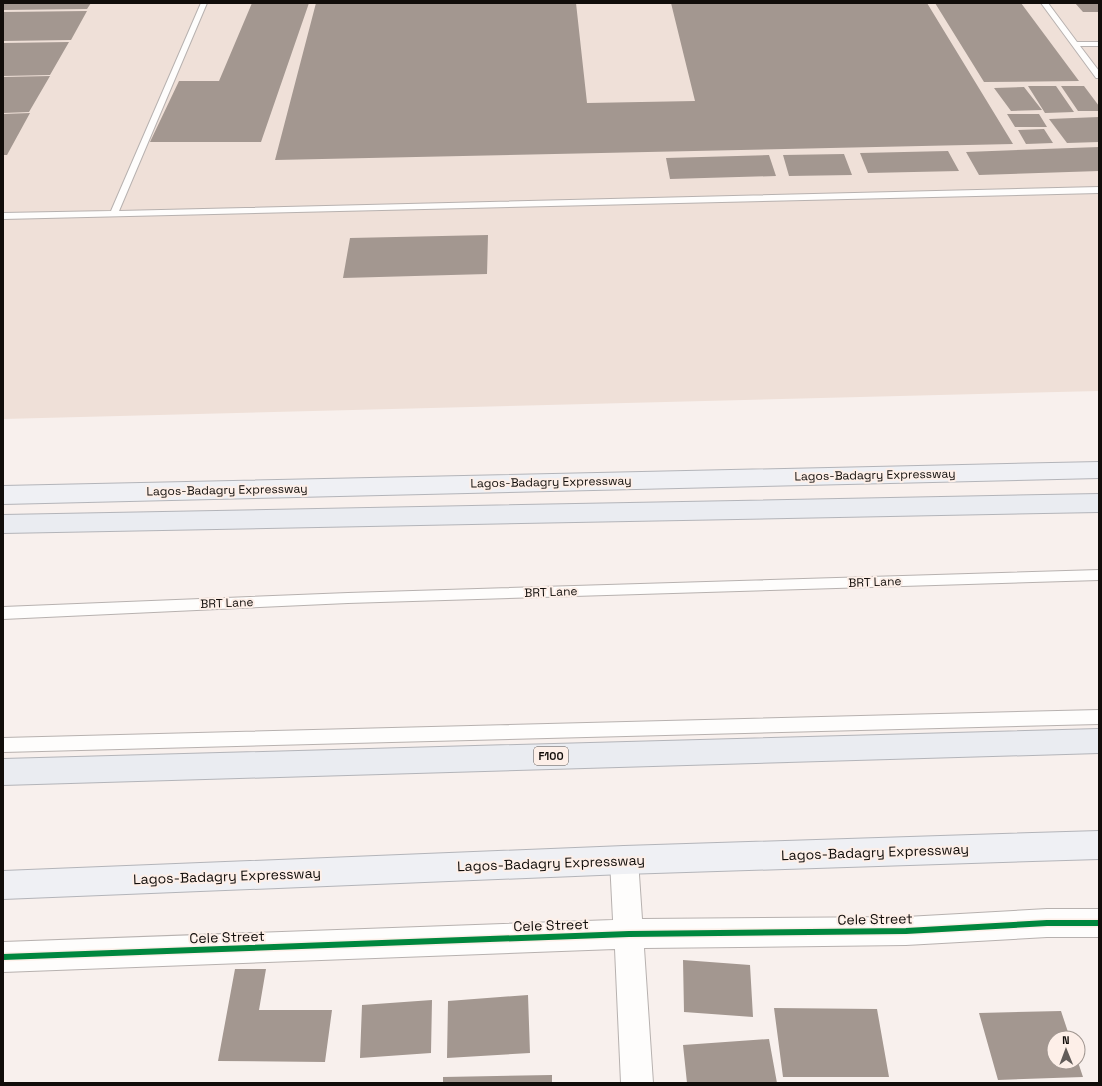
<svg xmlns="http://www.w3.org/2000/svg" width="1102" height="1086" viewBox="0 0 1102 1086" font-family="'Space Grotesk',sans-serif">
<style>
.built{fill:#efe0d8}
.building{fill:#a39790}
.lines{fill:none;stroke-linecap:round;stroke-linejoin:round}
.service-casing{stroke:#b7b1af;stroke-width:2}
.minor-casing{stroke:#b7b1af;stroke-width:2}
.primary-casing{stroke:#b3b4b9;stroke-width:2}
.trunk-casing{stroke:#b3b4b9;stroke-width:2}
.service{fill:#fefdfc;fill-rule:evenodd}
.minor{fill:#fefdfc;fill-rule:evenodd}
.primary{fill:#eff0f4;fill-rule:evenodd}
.trunk{fill:#eaecf1;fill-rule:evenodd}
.cycleway-casing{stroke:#fdefe8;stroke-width:9}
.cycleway{stroke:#00873e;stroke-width:6}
.labels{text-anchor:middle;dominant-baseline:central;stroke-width:4;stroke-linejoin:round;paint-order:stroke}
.shield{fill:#fdefe8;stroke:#58514d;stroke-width:1}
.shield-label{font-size:11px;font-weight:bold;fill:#110d0a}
.street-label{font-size:12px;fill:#110d0a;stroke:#fdefe8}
.near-street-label{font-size:14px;fill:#110d0a;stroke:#fdefe8}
</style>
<rect width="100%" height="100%" fill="#f8f0ed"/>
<!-- built -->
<path class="built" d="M3,3H1099V391L3,419Z"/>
<!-- building -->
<path class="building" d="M3,3H91L87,9L3,10Z
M252,3H309L261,142H150L179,81H219Z
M316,3H576L587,103L695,101L671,3H927L1013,144L275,160Z
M935,3H1021L1079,81L984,82Z
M1075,3H1099V12H1083Z
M87,11L71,40L3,41V12Z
M69,42L50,75L3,76V43Z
M50,76L29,112L3,113V77Z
M1028,86H1056L1074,112L1045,113Z
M1061,86H1084L1099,106V111H1078Z
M1024,87L1042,110L1011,111L994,88Z
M30,113L7,155H3V114Z
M1007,114H1039L1047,127H1015Z
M1099,117V142L1067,143L1049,119Z
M1044,129L1053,143L1026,144L1018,130Z
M1099,147V171L979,175L966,152Z
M948,151L959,171L868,173L860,153Z
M844,154L852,175L789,176L783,155Z
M769,155L776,176L670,179L666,158Z
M488,235L487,274L343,278L350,238Z
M683,960L750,965L753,1017L684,1012Z
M235,969H266L259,1010H332L325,1062L218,1061Z
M528,995L530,1053L447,1058L448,1001Z
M432,1000L431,1053L360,1058L362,1005Z
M774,1008L877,1009L889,1077H783Z
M1061,1011L1070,1038H1054V1062H1078L1083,1077L998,1080L979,1013Z
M769,1039L777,1083H687L683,1045Z
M552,1075V1083H443V1077Z"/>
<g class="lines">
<!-- service casing -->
<g class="service-casing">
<path id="service" d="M201,3H207L119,211L1099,187V193L3,219V213L111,211Z
M1041,3H1048L1077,42H1099V46H1080L1099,71V78H1096Z
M1099,570V580L348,603L3,619V607L348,593Z
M1099,710V724L3,752V738Z"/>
</g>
<!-- minor casing -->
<g class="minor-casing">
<path id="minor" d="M624,846L634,850L638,860L642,919L906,917L1047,909H1099V937H1047L906,945L644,948L653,1083H621L615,949L3,972V942L613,920L610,860L614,850Z"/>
</g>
<!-- primary casing -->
<g class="primary-casing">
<path id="primary" d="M1099,462V478L3,504V486Z
M1099,831V859L624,874L3,899V871L624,846Z"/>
</g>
<!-- trunk casing -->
<g class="trunk-casing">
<path id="trunk" d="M1099,494V512L3,533V515Z
M1099,729V753L3,785V759Z"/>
</g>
<!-- service -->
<use href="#service" class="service"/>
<!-- minor -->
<use href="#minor" class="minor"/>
<!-- primary -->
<use href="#primary" class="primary"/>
<!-- trunk -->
<use href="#trunk" class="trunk"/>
<!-- cycleway casing -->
<g class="cycleway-casing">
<path id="cycleway" d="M3,957L629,934L906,931L1047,923H1099"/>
</g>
<!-- cycleway -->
<use href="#cycleway" class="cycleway"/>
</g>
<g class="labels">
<!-- shield labels -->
<rect class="shield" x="534" y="747" width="34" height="18" rx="3"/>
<g class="shield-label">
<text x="551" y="756">F100</text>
</g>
<!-- street labels -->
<g class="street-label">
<text transform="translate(875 475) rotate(-1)">Lagos-Badagry Expressway</text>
<text transform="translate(551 482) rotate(-1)">Lagos-Badagry Expressway</text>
<text transform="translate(227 490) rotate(-1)">Lagos-Badagry Expressway</text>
<text transform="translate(875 582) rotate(-2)">BRT Lane</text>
<text transform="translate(551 592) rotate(-2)">BRT Lane</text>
<text transform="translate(227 603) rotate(-2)">BRT Lane</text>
</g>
<!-- near-street labels -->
<g class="near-street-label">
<text transform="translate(875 852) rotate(-2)">Lagos-Badagry Expressway</text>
<text transform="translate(551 863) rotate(-2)">Lagos-Badagry Expressway</text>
<text transform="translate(227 876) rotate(-2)">Lagos-Badagry Expressway</text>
<text transform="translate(875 919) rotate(-1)">Cele Street</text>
<text transform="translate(551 925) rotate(-2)">Cele Street</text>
<text transform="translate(227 937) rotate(-2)">Cele Street</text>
</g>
</g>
<!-- border -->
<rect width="1102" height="1086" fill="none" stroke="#110d0a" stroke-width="8"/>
<!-- north arrow -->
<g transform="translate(1066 1050) rotate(359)"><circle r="19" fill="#fdefe8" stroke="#9f958f"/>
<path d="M0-3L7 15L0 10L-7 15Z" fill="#625c59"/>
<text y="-6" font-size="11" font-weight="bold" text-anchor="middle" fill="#110d0a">N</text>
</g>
</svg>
